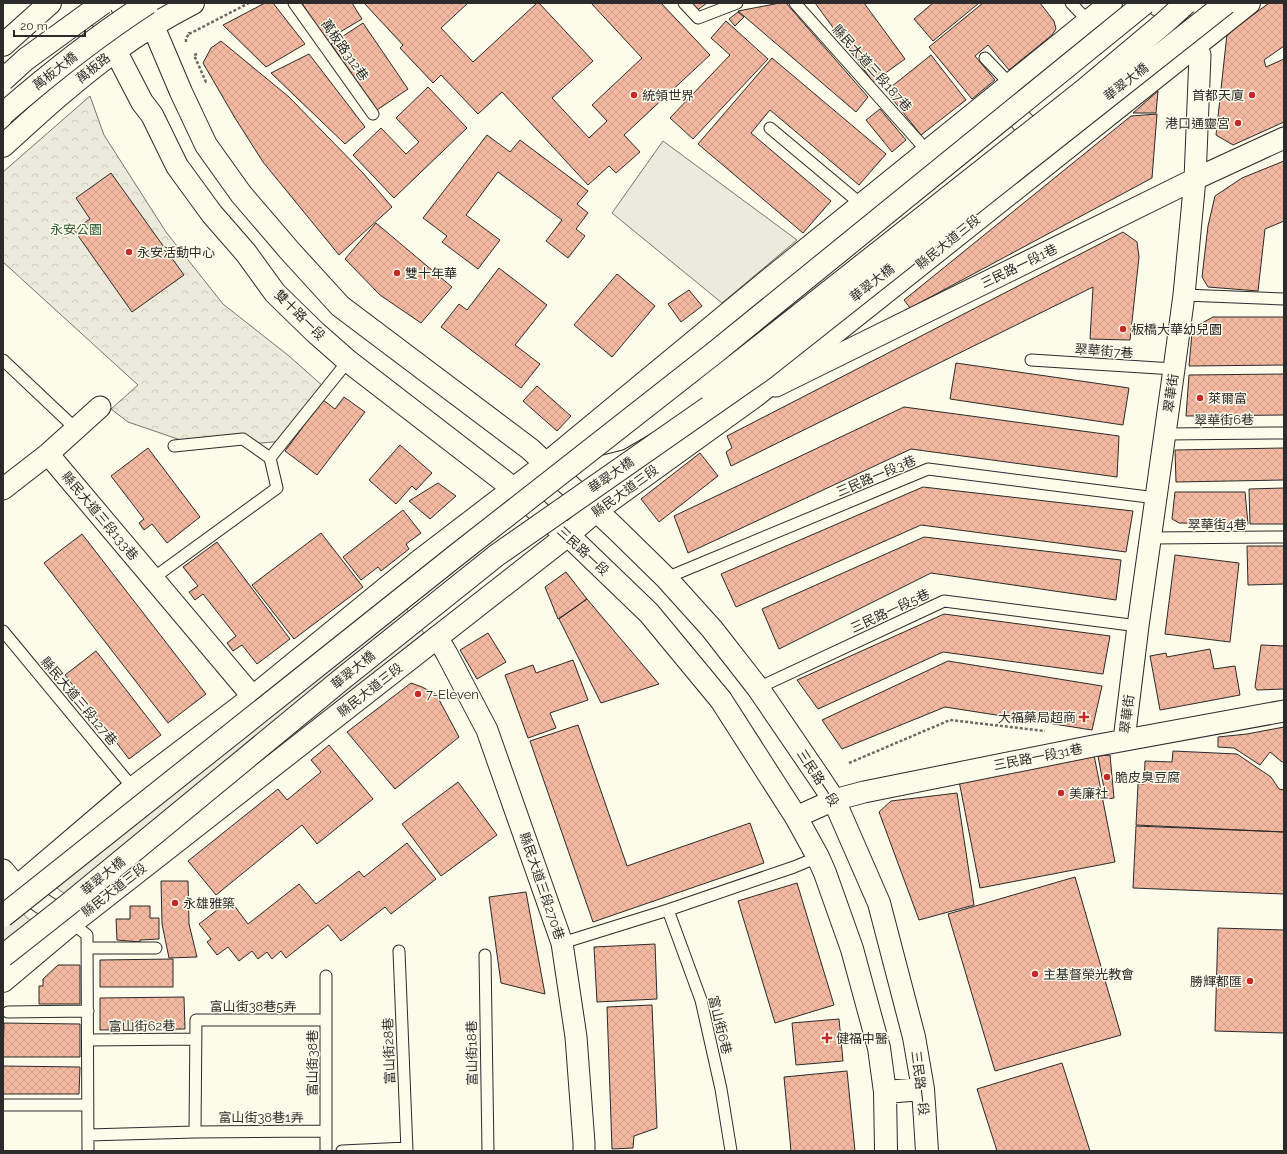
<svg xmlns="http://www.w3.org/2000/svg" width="1287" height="1154" viewBox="0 0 1287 1154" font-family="Raleway,'Noto Sans TC',sans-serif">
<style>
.park{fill:url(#park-crowns);stroke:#74746e}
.parking{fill:#eceadb;stroke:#74746e}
.building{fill:url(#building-cross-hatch);stroke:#2b2b2b}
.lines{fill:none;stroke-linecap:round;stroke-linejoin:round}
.service-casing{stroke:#2b2b2b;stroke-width:13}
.minor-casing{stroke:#2b2b2b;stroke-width:23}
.tertiary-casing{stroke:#2b2b2b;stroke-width:24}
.trunk-casing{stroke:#2b2b2b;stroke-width:24}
.path{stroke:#6a6964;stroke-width:2.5;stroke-dasharray:3 2;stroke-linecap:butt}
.service{stroke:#fdfbea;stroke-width:11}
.minor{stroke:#fdfbea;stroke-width:21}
.tertiary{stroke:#fdfbea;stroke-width:22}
.trunk{stroke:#fdfbea;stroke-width:22}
.tertiary-bridge-casing{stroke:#2b2b2b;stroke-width:24;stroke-linecap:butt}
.trunk-bridge-casing{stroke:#2b2b2b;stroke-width:24;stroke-linecap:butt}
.tertiary-bridge{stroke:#fdfbea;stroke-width:22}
.trunk-bridge{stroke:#fdfbea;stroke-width:22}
.poi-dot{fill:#c62828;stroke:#fdfbea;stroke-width:1.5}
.labels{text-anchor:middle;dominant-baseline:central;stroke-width:3;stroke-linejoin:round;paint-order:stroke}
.street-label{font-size:13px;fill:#2b2b2b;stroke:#fdfbea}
.poi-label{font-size:13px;fill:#2b2b2b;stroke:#fdfbea;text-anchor:start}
.park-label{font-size:13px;fill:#34623c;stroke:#fdfbea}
</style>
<defs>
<pattern id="park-crowns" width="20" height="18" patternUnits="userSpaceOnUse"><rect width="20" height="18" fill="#ecebdb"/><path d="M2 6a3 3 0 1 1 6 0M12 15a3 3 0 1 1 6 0" fill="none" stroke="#cbcabc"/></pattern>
<pattern id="building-cross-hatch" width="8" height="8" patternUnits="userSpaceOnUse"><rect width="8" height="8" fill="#f2b8a0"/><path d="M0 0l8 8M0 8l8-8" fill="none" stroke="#d09e8a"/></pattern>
</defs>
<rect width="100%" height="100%" fill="#fdfbea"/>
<!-- park -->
<path class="park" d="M90,96L104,135L166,232L223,304L289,356L324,387L284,441L204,448L128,422L111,409L138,385L3,262V172Z"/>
<!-- parking -->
<path class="parking" d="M663,141L797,240L722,303L612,213Z
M402,595L410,616L424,633L81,906L42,877Z
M12,903L44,934L3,966V910Z"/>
<!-- building -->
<path class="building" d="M265,3H273L305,44L266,67L223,25Z
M302,3H352L362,19L325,41Z
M364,3H468L441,28L473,62L537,3H539L593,61L552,98L589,138L607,121L592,105L642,58L591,3H661L710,55L624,135L640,152L616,173L609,166L588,185L502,92L478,114L441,75L433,83L400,48L403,45Z
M690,3H707L696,11Z
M780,3H786L868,97L856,112L738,11Z
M815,3H864L905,59L873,82Z
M933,3H979L933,41L914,19Z
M983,3H1040L1054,21L1056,29L1052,35L1009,70L988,45L975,56L995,80L972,99L929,47Z
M1269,3H1284V46L1264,60L1266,67L1284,59V122L1233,145L1216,135L1227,34Z
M738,12L744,17L735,26L729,19Z
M726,21L768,59L693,139L670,118L730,55L711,38Z
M363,23L408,89L377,110L331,44Z
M221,41L289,97L363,173L392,207L339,255L263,162L235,118L203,63L211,48Z
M309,54L365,127L345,144L271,73Z
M931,55L966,100L921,135L886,91Z
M772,58L886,154L859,185L770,110L751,133L831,201L803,233L698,144Z
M428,87L467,128L394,198L353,155L381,128L406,154L419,142L396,118Z
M1158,91L1156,113H1133Z
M880,109L906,140L892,152L866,120Z
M1157,114L1152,178L910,308L904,300L1131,116Z
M487,135L510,152L520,140L588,191L577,204L588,213L576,229L585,236L568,258L546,241L562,220L498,172L466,215L500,240L478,269L442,242L447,236L423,218Z
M1284,161V221L1265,229L1258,291L1208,287L1202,277L1208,226L1215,196L1242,178Z
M111,173L184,275L132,312L74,230L90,219L76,198Z
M376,223L452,287L421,323L380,295L345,259Z
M1123,232L1137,242L1139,257L1130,340L1090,339L1093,287L731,466L726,452L732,448L727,436Z
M499,268L547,305L515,345L540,364L521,388L441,327L459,304L467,310Z
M617,274L655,306L612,357L574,325Z
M689,290L702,306L681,322L668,304Z
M1213,317H1284V365L1189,366L1192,333L1202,323Z
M956,363L1129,388L1123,425L950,399Z
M1284,374V415L1186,416L1189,375Z
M537,386L571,416L557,431L523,401Z
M344,397L365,412L317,475L285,451L323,400L335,409Z
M904,407L1119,436L1117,477L911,449L688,553L674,516Z
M400,445L432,473L416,490L412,486L396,504L369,480Z
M148,448L200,517L167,543L152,524L144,530L139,523L144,519L111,476Z
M1284,448V480L1176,482L1175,450Z
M700,453L718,476L659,522L641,499Z
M438,483L456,496L430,519L409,501Z
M923,487L1133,511L1126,552L921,525L736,607L721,574Z
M1284,488V524H1250L1249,489Z
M1175,492H1245L1248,524L1179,523L1172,519Z
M403,510L421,533L406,544L409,549L381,571L378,567L361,580L343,557Z
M321,533L363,587L294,639L252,585Z
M82,534L206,694L168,723L44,563Z
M924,537L1121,560L1116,600L931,573L779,649L762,609Z
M217,542L290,639L257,664L242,645L233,651L227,643L236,636L203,594L195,600L189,592L198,586L183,567Z
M1247,546H1284V584L1248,585Z
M1175,555L1239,563L1230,642L1165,634Z
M566,572L587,599L558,619L545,587Z
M587,599L659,684L601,703L559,619Z
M944,614L1110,636L1103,674L943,652L818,709L797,680Z
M488,633L506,662L477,679L460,650Z
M1261,645L1284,646V689L1257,690L1255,687Z
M1210,649L1214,669L1235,666L1240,695L1160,710L1150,656L1166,653L1167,657Z
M96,651L161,735L129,759L65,675Z
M573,660L588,700L550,713L556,728L528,738L505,675L533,665L536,673Z
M948,661L1102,686L1092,730L945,707L842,749L822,720Z
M411,683L422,687L436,694L459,737L395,789L347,732Z
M578,725L627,866L750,823L764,863L593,922L530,741Z
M1284,727V761L1282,762L1270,752L1260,765L1234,748L1218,747V737L1247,734Z
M329,745L373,799L317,844L302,825L216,895L188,861L278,789L287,800L321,772L311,760Z
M1173,751L1237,754L1271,777L1279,789L1284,790V832L1136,825L1138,784H1144L1145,761L1172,762Z
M1094,755L1115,862L980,888L959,781Z
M1110,755L1114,798L1106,799L1098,756Z
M458,782L497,835L441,876L402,824Z
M957,793L974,905L919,920L879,812L891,801Z
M1136,826L1284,832V894L1133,888Z
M407,843L436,879L391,914L385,907L341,941L328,925L286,958L281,951L272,959L267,952L258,959L252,951L239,961L228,947L217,955L207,942L211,939L199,924L230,900L248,924L299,884L316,904L359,871L364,877Z
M1075,877L1121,1035L995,1071L948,914Z
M161,881H188L189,924L197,957L169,958L162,924Z
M797,883L834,1005L775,1023L738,901Z
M526,892L545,994L501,983L489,897Z
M130,906H150V918H159V939L140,940V942L117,940L116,919H130Z
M1218,928L1284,930V1033L1215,1031Z
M655,944L657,999L597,1002L594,947Z
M173,959V987H100V960Z
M58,965H80V1004H39V986H43V979Z
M184,997L185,1029L100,1030V998Z
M652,1005L657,1128L634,1136L633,1148L612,1149L607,1007Z
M839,1019L843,1061L796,1065L792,1023Z
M4,1023L80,1024V1057H3Z
M1062,1063L1090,1151H997L977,1089Z
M3,1066L80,1067L79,1094H3Z
M847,1071L855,1151H791L784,1077Z"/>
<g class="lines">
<!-- service casing -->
<g class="service-casing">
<path id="service" d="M294,3L373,114
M684,3L698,18L737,3
M795,3L928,152
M1071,3L1088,21
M985,58L1010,84
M770,128L862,205
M1184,295L1284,299
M3,360L76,429
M1031,360L1174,369
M1165,434L1284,433
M270,458L348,361
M1151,538L1284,537
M666,578L928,469L1156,498
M152,579L277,488L270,458L243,439L174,446
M3,631L133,788
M758,688L944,601L1138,626
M668,910L701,1000L721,1089L731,1151
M72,923L87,935L88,1151
M562,943L668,910L794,867L818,857
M88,948H156
M399,951L407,1151
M485,955L488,1151
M326,976V1151
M8,1012L88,1011
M88,1040L196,1039
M3,1105H88
M195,1132L196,1020H326
M88,1135L195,1132L326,1131
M342,1151L407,1148"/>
</g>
<!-- minor casing -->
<g class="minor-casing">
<path id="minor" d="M776,386L1195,179L1284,138
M48,454L253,697
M3,489L48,454L100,407
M437,637L447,654L487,730L562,943L576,1037L584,1143V1151
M1124,740L1138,626L1174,369L1184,295L1195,179L1200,55L1196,45
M796,817L834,800L864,792L1093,746L1284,711
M3,870L17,887L72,923"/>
</g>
<!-- tertiary casing -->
<g class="tertiary-casing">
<path id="tertiary" d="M96,3L115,50L142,102L152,115L177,166L212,214L246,253L275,293L315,332L348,361L514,489L550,522L568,535L649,613L721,700L796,817L818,857L825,873L852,949L879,1048L885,1092L886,1151
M142,3L153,26L181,92L206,145L241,194L289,250L340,306L530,449L615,528L666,578L712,629L758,688L818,776L834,800L879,903L914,1037L923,1089L927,1151
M1155,3L1177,17L1196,45
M3,45L50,3
M1009,93C1007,111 1033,135 1049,141
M3,146C39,113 75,80 115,51C139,33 166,17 193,3
M3,899L133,788L253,697L418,562L546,464L771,278L1111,3
M3,981L72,923L568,535L597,510L755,396L1249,3
M885,1092L923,1089"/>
</g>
<!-- trunk casing -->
<g class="trunk-casing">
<path id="trunk" d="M1196,45L1215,11
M546,464L583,448L619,439L707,388"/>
</g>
<!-- path -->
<path class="path" d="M189,34L249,3
M186,42V38L189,34V32
M197,54L194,55L206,82H208
M849,763L950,720L1045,731"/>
<!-- service -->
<use href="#service" class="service"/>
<!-- minor -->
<use href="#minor" class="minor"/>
<!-- tertiary -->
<use href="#tertiary" class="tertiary"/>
<!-- trunk -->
<use href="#trunk" class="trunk"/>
<!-- tertiary-bridge casing -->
<g class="tertiary-bridge-casing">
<path id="tertiary-bridge" d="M3,80L26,59L103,3
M3,114C49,74 97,36 148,3"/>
</g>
<!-- trunk-bridge casing -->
<g class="trunk-bridge-casing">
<path id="trunk-bridge" d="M707,388L1083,91L1164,23L1186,3
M3,916L454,557L713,354L1145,3
M3,956L69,904L342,679L497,555L762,370L1226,3"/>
</g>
<!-- tertiary-bridge -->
<use href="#tertiary-bridge" class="tertiary-bridge"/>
<!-- trunk-bridge -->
<use href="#trunk-bridge" class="trunk-bridge"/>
</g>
<!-- markers -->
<g class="poi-dot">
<circle cx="634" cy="95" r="4"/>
<circle cx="1252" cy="95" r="4"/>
<circle cx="1238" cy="123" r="4"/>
<circle cx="129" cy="252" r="4"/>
<circle cx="397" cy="273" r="4"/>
<circle cx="1123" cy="329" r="4"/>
<circle cx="1200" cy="398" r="4"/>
<circle cx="418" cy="694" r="4"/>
<path d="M1082 711h4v4h4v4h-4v4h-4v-4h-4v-4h4z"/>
<circle cx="1107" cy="777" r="4"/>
<circle cx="1061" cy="793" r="4"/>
<circle cx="175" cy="903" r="4"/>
<circle cx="1035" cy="974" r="4"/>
<circle cx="1250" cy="981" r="4"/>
<path d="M825 1032h4v4h4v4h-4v4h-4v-4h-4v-4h4z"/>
</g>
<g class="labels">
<!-- street labels -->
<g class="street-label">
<text transform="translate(345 50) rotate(55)">萬板路312巷</text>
<text transform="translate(93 68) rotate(-39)">萬板路</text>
<text transform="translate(872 68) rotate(48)">縣民大道三段187巷</text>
<text transform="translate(55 71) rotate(-38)">萬板大橋</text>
<text transform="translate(1126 82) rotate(-38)">華翠大橋</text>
<text transform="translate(948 242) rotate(-39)">縣民大道三段</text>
<text transform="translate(1019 266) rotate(-26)">三民路一段1巷</text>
<text transform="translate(872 283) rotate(-38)">華翠大橋</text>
<text transform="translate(300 315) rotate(45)">雙十路一段</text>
<text transform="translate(1104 351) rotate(4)">翠華街7巷</text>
<text transform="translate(1171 393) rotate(-82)">翠華街</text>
<text transform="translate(1224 420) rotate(-1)">翠華街6巷</text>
<text transform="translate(611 475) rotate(-35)">華翠大橋</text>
<text transform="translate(876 476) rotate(-23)">三民路一段3巷</text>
<text transform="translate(625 491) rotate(-36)">縣民大道三段</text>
<text transform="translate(100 516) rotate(50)">縣民大道三段133巷</text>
<text x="1217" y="524">翠華街4巷</text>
<text transform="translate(583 551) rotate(43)">三民路一段</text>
<text transform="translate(890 611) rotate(-25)">三民路一段5巷</text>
<text transform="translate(353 670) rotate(-39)">華翠大橋</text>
<text transform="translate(370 690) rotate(-38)">縣民大道三段</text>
<text transform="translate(79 701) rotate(50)">縣民大道三段127巷</text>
<text transform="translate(1127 714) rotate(-83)">翠華街</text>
<text transform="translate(1038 757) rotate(-11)">三民路一段31巷</text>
<text transform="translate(818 778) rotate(57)">三民路一段</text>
<text transform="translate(103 876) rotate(-39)">華翠大橋</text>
<text transform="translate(542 886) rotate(71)">縣民大道三段270巷</text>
<text transform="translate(114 890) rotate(-38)">縣民大道三段</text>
<text x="253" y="1006">富山街38巷5弄</text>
<text transform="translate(720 1025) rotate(76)">富山街6巷</text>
<text transform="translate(142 1026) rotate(-1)">富山街62巷</text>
<text transform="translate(389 1051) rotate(-92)">富山街28巷</text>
<text transform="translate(472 1053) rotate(-91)">富山街18巷</text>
<text transform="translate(312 1063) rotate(-90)">富山街38巷</text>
<text transform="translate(920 1083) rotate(83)">三民路一段</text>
<text x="261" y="1117">富山街38巷1弄</text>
</g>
<!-- poi labels -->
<g class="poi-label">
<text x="642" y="95">統領世界</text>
<text x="1244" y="95" text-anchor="end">首都天廈</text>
<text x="1230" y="123" text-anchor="end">港口通靈宮</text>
<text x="137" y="252">永安活動中心</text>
<text x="405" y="273">雙十年華</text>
<text x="1131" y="329">板橋大華幼兒園</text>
<text x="1208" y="398">萊爾富</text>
<text x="426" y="694">7-Eleven</text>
<text x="1076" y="717" text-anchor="end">大福藥局超商</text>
<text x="1115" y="777">脆皮臭豆腐</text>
<text x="1069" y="793">美廉社</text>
<text x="183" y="903">永雄雅築</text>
<text x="1043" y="974">主基督榮光教會</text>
<text x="1242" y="981" text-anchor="end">勝輝都匯</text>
<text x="836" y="1038">健福中醫</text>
</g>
<!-- park labels -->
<g class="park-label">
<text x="76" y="229">永安公園</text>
</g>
</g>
<!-- border -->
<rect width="1287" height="1154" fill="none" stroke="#2b2b2b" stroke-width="8"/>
<!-- scale -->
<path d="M14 30v6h71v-6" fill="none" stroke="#2b2b2b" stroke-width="2"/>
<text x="20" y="30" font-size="12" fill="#2b2b2b" stroke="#fdfbea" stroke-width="3" paint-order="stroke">20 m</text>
</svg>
